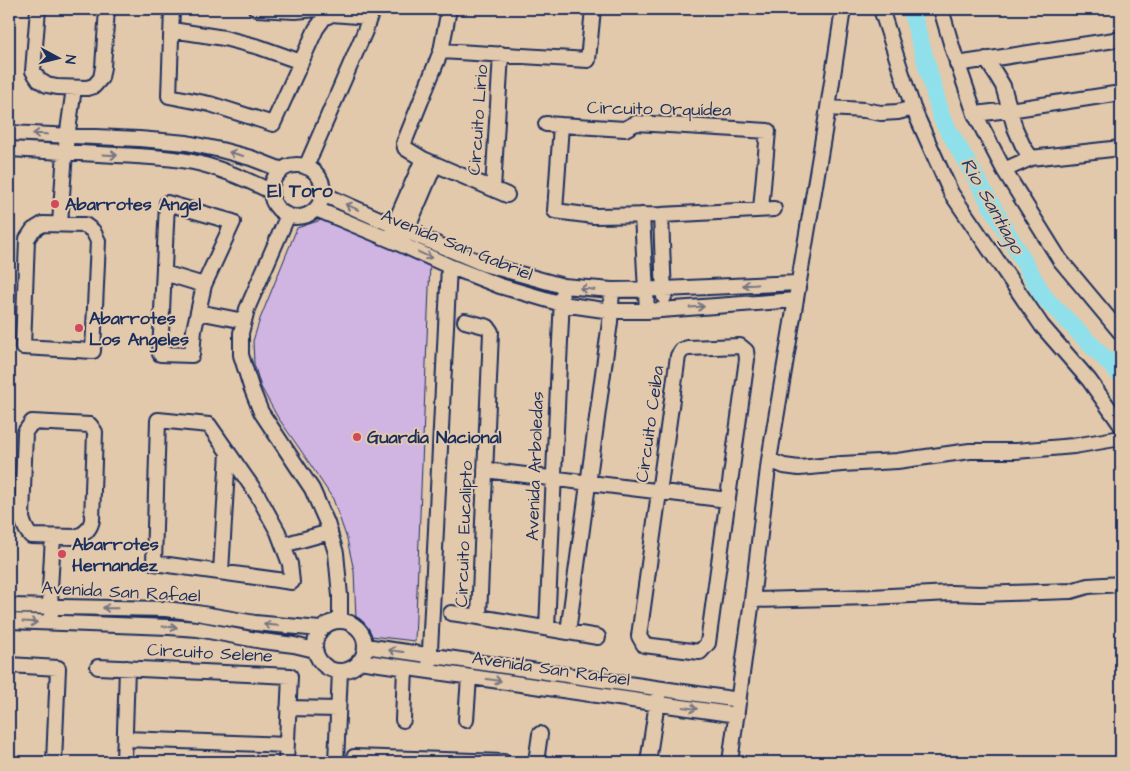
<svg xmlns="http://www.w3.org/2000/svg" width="1130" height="771" viewBox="0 0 1130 771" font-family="'Architects Daughter',sans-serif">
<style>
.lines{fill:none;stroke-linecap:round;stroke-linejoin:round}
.river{stroke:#8fe0ea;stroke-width:18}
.building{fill:#d0b4e2;stroke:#1b2f5e}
.minor-casing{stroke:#1b2f5e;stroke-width:18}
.minor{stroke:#e3c9ab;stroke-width:14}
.oneway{stroke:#757481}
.poi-dot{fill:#d1495b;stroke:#e3c9ab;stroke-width:2}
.labels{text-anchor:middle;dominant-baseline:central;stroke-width:4;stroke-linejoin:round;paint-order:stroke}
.street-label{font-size:18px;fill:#1b2f5e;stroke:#e3c9ab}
.poi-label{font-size:18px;font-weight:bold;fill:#1b2f5e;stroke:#e3c9ab;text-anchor:start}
.neighbourhood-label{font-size:19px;font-weight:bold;fill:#1b2f5e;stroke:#e3c9ab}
.water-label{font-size:19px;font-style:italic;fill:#213865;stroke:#e3c9ab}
</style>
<rect width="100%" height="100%" fill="#e3c9ab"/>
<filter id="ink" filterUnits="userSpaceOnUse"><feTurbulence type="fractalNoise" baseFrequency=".02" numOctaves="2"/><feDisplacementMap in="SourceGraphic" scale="10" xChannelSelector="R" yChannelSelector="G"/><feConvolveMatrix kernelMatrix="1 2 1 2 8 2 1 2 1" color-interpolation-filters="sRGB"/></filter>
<g filter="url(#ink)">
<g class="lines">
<!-- river -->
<path class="river" d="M911,9L942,119L1044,297L1121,375"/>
</g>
<!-- building -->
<path class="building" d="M321,220L430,263L415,641L371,636L356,619L354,571L347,539L333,499L306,458L277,416L261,387L254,364L253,341L260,319L297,228Z"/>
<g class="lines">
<!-- minor casing -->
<g class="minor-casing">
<path id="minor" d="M38,9L33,71L39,80L47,85L57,87L87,88L94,86L101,78L103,67L107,9
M172,9L169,96L210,104L273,124L316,29L324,18L332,14L370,17
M256,9L295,11L317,9
M449,9L441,51L406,138L404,143L405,148L423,159L507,195
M881,9L913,108L951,193L1042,326L1089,380L1121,425
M941,9L953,50L975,114L1004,170L1060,260L1121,333
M172,30L224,38L259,47L301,62
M441,51L588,60L593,9
M986,59L997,76L1003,86L1015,128L1023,146L1031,158
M957,64L1121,39
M828,108L864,110L881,113L898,112L913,108
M975,114L1009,110L1121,93
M546,124L561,125
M9,133L139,139L187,143L221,150L251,158L282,170
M9,149C45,151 80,153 116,155C142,156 168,157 193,162C221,168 246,179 272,192
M271 191a26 26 0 1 1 52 0a26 26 0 1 1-52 0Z
M306,167L365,31L372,9
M1004,170L1031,158L1121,148
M493,189L501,54
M323,194L406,231L484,264L563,286L612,290L664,289L798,283
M167,203L233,222L204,285L194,330L192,355L160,354Z
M316,209L400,244L449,266L500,286L562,304L611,311H647L796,300
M761,209L768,131L636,123L625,129L561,125L555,211L594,216L661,215L774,209
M288,215L247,309L241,333V355L251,387L261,412L312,489L327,523L336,553L340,596V620
M642,215L647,311
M661,215L664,297
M43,224L85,225L93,231L98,241L93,351L23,347L27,239L33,230Z
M60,224L65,152L74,88
M390,234L423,159
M403,239L435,164
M164,273L204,285
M198,312L244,321
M465,321L488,327L491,332L479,617L598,637
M740,346L746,351L747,359L708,643L700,652L644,645L639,636L678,356L682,350L688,348Z
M158,420L209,425L257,494L278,532L290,564L292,582L154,563Z
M32,422L90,425L95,432L92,520C90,529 86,533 77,537L31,536C26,531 24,526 22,518L25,432Z
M769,460L784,466L799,468L842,464L897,461L970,451H1016L1074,446L1121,438
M485,470L728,500
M283,545L330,532
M221,572L228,452
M752,600L871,597L951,593L980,594L1071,591L1088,586L1121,584
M9,606L166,609L197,613L255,623L320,629
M451,613L479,617
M51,614L50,589L53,537
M315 646a25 25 0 1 1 50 0a25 25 0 1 1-50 0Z
M9,621L169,627L198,629L262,641L294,645L315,650
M547,628L562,297
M568,632L610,322L612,290
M365,646L739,700
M359,661L737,715
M9,665L58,668L54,762
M98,667L290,676L286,762
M429,671L449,266
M288,708L338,709
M403,720L405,668
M466,720L469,677
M125,739L287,745
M354,757L504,762
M124,762L127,668
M336,762L340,671
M536,762L540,734
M648,762L658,696
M730,762L752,600L769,460L828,108L843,9"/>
</g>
<!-- minor -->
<use href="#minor" class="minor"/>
</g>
<!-- one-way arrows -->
<defs><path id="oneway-shaft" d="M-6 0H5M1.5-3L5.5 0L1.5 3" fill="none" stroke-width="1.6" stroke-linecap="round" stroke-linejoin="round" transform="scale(1.25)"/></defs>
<g class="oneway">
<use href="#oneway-shaft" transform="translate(40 134) rotate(-178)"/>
<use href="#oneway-shaft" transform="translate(236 154) rotate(-164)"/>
<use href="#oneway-shaft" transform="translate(110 155) rotate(3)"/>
<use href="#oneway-shaft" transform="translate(352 207) rotate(-156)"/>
<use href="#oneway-shaft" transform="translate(425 255) rotate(25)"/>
<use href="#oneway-shaft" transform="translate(750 285) rotate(177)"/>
<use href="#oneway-shaft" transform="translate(587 289) rotate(-174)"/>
<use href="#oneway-shaft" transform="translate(697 307) rotate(-4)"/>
<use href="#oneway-shaft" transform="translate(110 608) rotate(-179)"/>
<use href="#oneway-shaft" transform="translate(30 622) rotate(3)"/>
<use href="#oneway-shaft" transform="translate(271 625) rotate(-175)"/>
<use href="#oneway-shaft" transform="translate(170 627) rotate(4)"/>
<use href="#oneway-shaft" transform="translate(396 651) rotate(-172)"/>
<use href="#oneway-shaft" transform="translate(494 680) rotate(8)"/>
<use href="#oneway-shaft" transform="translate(690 708) rotate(8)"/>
</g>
</g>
<!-- markers -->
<g class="poi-dot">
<circle cx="55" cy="204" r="5"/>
<circle cx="79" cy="328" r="5"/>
<circle cx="357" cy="437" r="5"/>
<circle cx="62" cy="554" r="5"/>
</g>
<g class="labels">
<!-- street labels -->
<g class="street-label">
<text transform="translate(659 109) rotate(1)">Circuito Orquídea</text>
<text transform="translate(478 120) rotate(-86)">Circuito Lirio</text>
<text transform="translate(457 245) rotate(22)">Avenida San Gabriel</text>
<text transform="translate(650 424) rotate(-82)">Circuito Ceiba</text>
<text transform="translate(535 466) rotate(-88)">Avenida Arboledas</text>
<text transform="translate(464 534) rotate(-88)">Circuito Eucalipto</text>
<text transform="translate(121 592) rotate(3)">Avenida San Rafael</text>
<text transform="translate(210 653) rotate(3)">Circuito Selene</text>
<text transform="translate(551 669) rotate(8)">Avenida San Rafael</text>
</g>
<!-- poi labels -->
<g class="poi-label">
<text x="65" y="204">Abarrotes Angel</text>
<text x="89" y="318">Abarrotes<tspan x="89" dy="21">Los Angeles</tspan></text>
<text x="367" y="437">Guardia Nacional</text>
<text x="72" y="544">Abarrotes<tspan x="72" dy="21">Hernandez</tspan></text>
</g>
<!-- neighbourhood labels -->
<g class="neighbourhood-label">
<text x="300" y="191">El Toro</text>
</g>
<!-- water labels -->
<g class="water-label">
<text transform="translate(992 206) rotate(60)">Rio Santiago</text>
</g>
</g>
<!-- margin -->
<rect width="1130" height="771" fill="none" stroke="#e3c9ab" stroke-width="30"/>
<rect x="15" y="15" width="1100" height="741" fill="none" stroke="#1b2f5e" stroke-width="2" filter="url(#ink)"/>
<!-- north arrow -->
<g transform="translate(58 58) rotate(97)" stroke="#e3c9ab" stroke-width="4" paint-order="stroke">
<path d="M0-4L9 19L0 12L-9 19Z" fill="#1b2f5e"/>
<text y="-8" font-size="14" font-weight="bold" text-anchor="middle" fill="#1b2f5e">N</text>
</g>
</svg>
